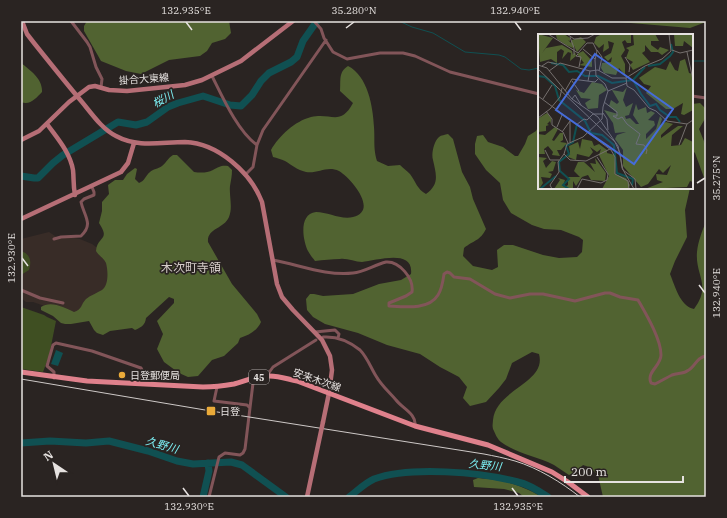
<svg xmlns="http://www.w3.org/2000/svg" width="727" height="518" viewBox="0 0 727 518" font-family="'IBM Plex Serif','Noto Sans JP',serif">
<style>
.built{fill:#382c27}
.green{fill:#3f4f22}
.forest{fill:#516331}
.water{fill:#105052}
.lines{fill:none;stroke-linecap:round;stroke-linejoin:round}
.stream{stroke:#105052;stroke-width:1}
.river{stroke:#105052;stroke-width:7}
.street{stroke:#825559;stroke-width:3}
.secondary{stroke:#b66e76;stroke-width:4.5}
.primary{stroke:#df818c;stroke-width:5}
.rail{stroke:#cec9c7;stroke-width:1}
.secondary-bridge{stroke:#b66e76;stroke-width:4.5}
.ticks{fill:none;stroke:#e6e2e0;stroke-width:1.5}
.poi-dot{fill:#eaaa39;stroke:#2a2422;stroke-width:1.5}
.labels{text-anchor:middle;dominant-baseline:central;stroke-width:3.5;stroke-linejoin:round;paint-order:stroke}
.shield{fill:#2a2422;stroke:#aea9a7;stroke-width:1}
.shield-label{font-size:9px;font-weight:bold;fill:#e6e2e0}
.street-label{font-size:10px;fill:#e6e2e0;stroke:#2a2422}
.poi-label{font-size:10px;fill:#e6e2e0;stroke:#2a2422;text-anchor:start}
.water-label{font-size:11px;font-style:italic;fill:#7df2f6;stroke:#2a2422}
.quarter-label{font-size:12px;fill:#d5cdca;stroke:#2a2422}
.inset-river{fill:none;stroke:#105052;stroke-width:2}
.inset-road{fill:none;stroke:#75706e;stroke-width:1}
.view{fill:#456cda;fill-opacity:0.15;stroke:#456cda;stroke-width:2}
.inset-edge{fill:none;stroke:#e6e2e0;stroke-width:2}
.neatline{fill:none;stroke:#e6e2e0;stroke-width:1.5}
.ticks-label{font-size:10px;text-anchor:middle;fill:#e6e2e0}
</style>
<rect width="100%" height="100%" fill="#2a2422"/>
<!-- built -->
<path class="built" d="M49,232L58,238L69,237L80,239L92,244L112,259L113,278L83,316L59,311L33,302H26L21,298V239Z"/>
<!-- green -->
<path class="green" d="M21,251C30,254 32,261 29,270L21,275Z
M21,307L44,315L47,317L56,321L49,356L43,372L21,369Z"/>
<!-- forest -->
<path class="forest" d="M87,21H229L231,33L225,39L212,43L207,51L200,56L169,60L141,74L126,71L101,61L84,31V26Z
M607,21H706V22L690,28Z
M21,63C30,70 43,79 42,92C36,98 30,106 21,102Z
M348,66C368,76 373,107 374,127C375,140 373,148 377,161L388,166L400,165C403,168 407,171 410,174C416,182 417,189 426,194C440,184 436,174 433,160C431,154 434,141 439,137C441,135 445,135 448,134L453,139L462,172L470,187L473,199L486,229C480,241 474,240 464,248L463,256L473,266L492,270L498,267L497,250L504,245H513L543,255L559,258L577,257L582,252L583,240L579,237L561,230L544,229L532,225L511,213L503,200L500,183L486,170L475,154V144L477,136L483,135L488,142L503,147L515,156H518L525,144L528,136L536,131L539,125V188H690L685,210L687,237L675,261L670,274C675,286 680,306 694,309C712,285 695,276 697,252C698,242 702,231 706,222V497H603L598,475L589,467L583,465L576,472L569,475C564,472 559,468 554,465C537,456 517,454 501,442C497,439 495,433 493,429C492,425 493,423 493,420C496,389 547,383 539,354L532,352L512,363L506,379L499,388L486,402L470,406L463,398L467,387L459,377L440,367L420,354L387,345L358,333L325,324L313,317L307,310L306,299L310,294H314L323,296L353,294L379,284L401,280L411,274C414,248 376,261 362,262C355,262 347,258 340,259C332,259 323,260 315,261C313,258 310,255 308,251C303,241 298,214 316,212C328,212 341,220 353,217C379,211 351,178 339,171C327,165 318,174 306,172C297,170 292,165 285,161C281,159 277,158 273,157L271,150C279,136 295,121 311,117C331,112 340,127 353,103L340,91C341,81 338,72 348,66Z
M700,103L706,109V117L699,129L706,146V183L695,153L692,150V104Z
M173,155H177L194,172C201,173 207,173 213,170C219,167 221,165 228,166L232,170C232,176 231,180 230,186C229,196 233,207 229,217C224,229 207,228 208,242L232,284L257,314L261,322C257,331 249,335 240,338L238,343L224,356L212,360L198,376L188,377L179,373L164,362L157,349L163,334L157,321L174,303V299L169,297L146,318C145,325 142,327 135,330L132,328L110,331L103,335L97,333L94,330L89,321L71,324H65L61,323L53,316L41,310V307C51,300 65,308 74,312C82,310 81,304 86,299C91,295 97,293 102,290C109,285 108,270 106,263C104,258 99,256 96,251C97,236 111,241 99,223L102,211V202L109,194L108,185L115,180H123L127,174L135,168L137,169L135,179L139,183C145,181 145,176 150,172C153,169 158,169 162,166C166,163 168,158 173,155Z
M478,478C504,480 519,484 542,497H524L519,493L504,489L474,487L473,480Z"/>
<!-- water -->
<path class="water" d="M56,350L63,353L58,366L51,364Z"/>
<g class="lines">
<!-- stream -->
<path class="stream" d="M399,21L412,27L433,33L465,52L499,55L505,57L521,69L529,70L539,68
M692,61H706"/>
<!-- river -->
<path class="river" d="M21,176L34,178H38L53,163L63,155L118,122L136,125L147,122L168,107L178,103L203,96L230,105L241,106L252,95L261,81L269,73L291,62L297,57L303,41L317,21
M21,443L50,441L86,443L109,441L148,451L177,461L193,464L231,462L242,465L286,497
M203,497L209,471L208,463
M349,497C357,491 365,483 374,479C410,466 481,472 518,482C528,484 539,491 548,497"/>
<!-- street -->
<path class="street" d="M71,21L87,42L90,47L96,67L102,79L101,87
M314,21L321,29L324,38L333,52L347,59L380,53H403L415,56L450,72L539,94
M212,76C222,96 238,132 257,145
M692,96L706,98
M245,175L253,167L257,145L263,130L326,40
M54,239L61,237L81,236C94,224 84,216 81,202L84,199L94,195V192L92,187
M273,260C300,265 326,276 353,273C364,272 374,265 386,262C399,261 414,278 412,292L406,296L389,303V306C405,307 429,310 438,295C442,289 443,281 444,274L447,272L450,273L454,277L470,279L495,294L510,298L530,294H543L575,301L605,293H610L620,297L638,300C646,314 661,339 661,355C661,366 646,372 651,383L655,384C661,381 666,378 672,375C677,373 683,374 687,371C695,368 696,357 706,356
M21,290L40,298L63,303
M315,332L335,330L339,334L338,338
M323,337C337,336 349,341 360,350C367,357 371,368 376,376C381,385 389,392 396,400C402,408 417,414 415,426
M54,378V372L47,366L53,345L56,343L92,351L141,368L142,370L138,383
M217,387L214,401L247,405L249,407
M209,497L219,457L225,453L240,455L243,453L245,449L253,383L263,381L273,367L316,340"/>
<!-- secondary -->
<path class="secondary" d="M22,21L27,34L34,43C50,63 66,83 82,102C92,114 102,129 116,136C138,148 161,142 185,142C218,143 251,173 262,202L277,284L282,297L293,310L322,340L330,356L332,370L329,393L323,422
M47,124C57,138 70,152 73,170C74,179 73,185 75,195
M21,140L39,131L69,102L89,87L95,86L109,90L127,91L185,85L202,80L241,61L293,21
M21,219L121,172L128,163L134,143"/>
<!-- primary -->
<path class="primary" d="M21,372L87,381L203,387C213,387 223,386 234,384C245,381 255,376 267,376C277,375 287,379 297,381L415,426L488,445L552,472L568,482L588,497"/>
<!-- rail -->
<path class="rail" d="M21,379L211,411L484,454C494,456 505,458 515,461C538,468 561,482 580,497"/>
<!-- secondary-bridge -->
<path class="secondary-bridge" d="M307,497L323,422"/>
</g>
<!-- ticks -->
<path class="ticks" d="M186,22L192,30M515,22L521,30M346,28L354,22M697,183L705,178M22,258L28,266M699,285L705,293M183,488L189,496M512,488L518,496"/>
<!-- markers -->
<g class="poi-dot">
<circle cx="122" cy="375" r="4"/>
<rect x="206" y="406" width="10" height="10" rx="2"/>
</g>
<g class="labels">
<!-- shield labels -->
<rect class="shield" x="249" y="370" width="20" height="14" rx="3"/>
<g class="shield-label">
<text x="259" y="377">45</text>
</g>
<!-- street labels -->
<g class="street-label">
<text transform="translate(144 79) rotate(-4)">掛合大東線</text>
<text transform="translate(317 380) rotate(19)">安来木次線</text>
</g>
<!-- poi labels -->
<g class="poi-label">
<text x="130" y="375">日登郵便局</text>
<text x="220" y="411">日登</text>
</g>
<!-- water labels -->
<g class="water-label">
<text transform="translate(163 99) rotate(-29)">桜川</text>
<text transform="translate(162 445) rotate(16)">久野川</text>
<text transform="translate(485 465) rotate(6)">久野川</text>
</g>
<!-- quarter labels -->
<g class="quarter-label">
<text x="191" y="267">木次町寺領</text>
</g>
</g>
<!-- overview -->
<g transform="translate(538 34)">
<rect width="155" height="155" fill="#2a2422"/>
<path d="M0,0L15,4L4,19L8,14L24,11L34,17L35,21L37,18L38,22L32,27L33,19L30,18L24,25L26,17L23,15L19,18V29L13,25L2,28ZM13,0H26L32,4V7L30,6L33,9L34,6L43,3L48,8L39,18L36,12L35,14L28,11L19,5L18,1ZM64,0H93V9H89L87,6L84,8L87,16L83,22L87,30V41L81,34L78,41L66,39L63,34L64,29L73,28L74,23L70,27L66,23L73,19L76,9L70,7L71,14L65,18L66,10L61,14L56,9L58,3ZM95,0H117L121,7H113V11L120,16L122,13L131,16L124,21L120,18H113L107,11V17L104,19L112,28L95,36L92,31L95,28L88,24L91,16L88,14L96,11ZM136,0H155V14L146,7L145,12H137ZM45,17L54,27V33L41,31L46,29L39,20ZM147,25L151,39L155,40V76L146,81L143,80L145,69L135,75H128L108,59L113,52L106,50L101,44L117,33L128,36L132,27L137,36L140,37L142,27ZM54,48L64,50L69,56L61,61L60,74L50,75L47,69L53,65L43,64L38,56L46,59ZM89,53L85,66L88,73L95,69L91,81L87,82L88,85L92,84L98,90H101L95,81L98,70L100,76L108,73L109,79L113,77L117,79L110,86L116,87L117,91L108,100V105L118,95L122,82L124,85L122,91L128,88L135,90L123,101V104L140,92H145L134,101L133,112L143,111L147,104L155,108V148L152,147L149,153L107,155L125,148L119,146L118,140L129,141L133,131L125,139L121,135L110,150L103,153L85,132V116L77,105L79,101L88,98L77,99L75,89L66,76L80,80L71,72L73,66L79,70L81,68L74,56L85,58ZM9,79L13,84V90L12,87L9,90L11,91L8,92V97L0,98L1,84ZM17,93L20,95L14,106L16,107L22,99H25V106L22,108L29,109L23,116H19L22,122L14,121L15,118L10,112L6,115L7,120H0V100L7,101ZM44,105L54,107L56,112L61,110L69,116V119L77,121L75,112L71,107L74,109L78,118L77,140L88,144L92,151L90,155H64L71,142L61,121L63,115L59,118L52,113L55,118L51,123L39,120L38,126L30,123L32,118L31,112L40,108L42,115ZM0,123L9,124L5,127L8,134L14,127L18,128L15,137L10,138L14,140L12,144L3,143L5,149L1,155ZM57,124L68,139L67,147L53,146L50,141L44,143L38,152L35,147V155H16L22,146L20,144L27,146L25,152L27,153L30,151V143H42L36,137L40,128H46L57,138L52,129L58,130Z" fill="#516331"/>
<path class="inset-river" d="M13,29L25,31L31,38L39,37L47,42H60L74,49L95,46M110,32L122,30L132,22L135,18L133,10M107,33L95,46L103,60L112,72L118,70L122,76L132,83H138L142,88M0,42L7,43L17,52L21,66L47,87L53,99L64,101L76,111L79,139L95,145L94,151M22,137L31,145L25,151L31,155M22,138L21,128L31,120L28,112L35,108L39,90M2,155L18,142"/>
<path class="inset-road" d="M10,0L40,19L49,9H55L59,17L57,26L58,42L67,50L70,57L65,73L64,85L45,103L29,110L26,120L32,126L48,127L72,115M29,0L36,5L50,4L57,0M32,3L36,14V21M45,15L57,25M59,16L64,23L61,37M134,16L142,19L155,16M149,18L155,46M40,20L38,22L43,23L41,33M87,23L92,31L91,38M0,31L9,34L34,65L60,83L80,112L85,136L97,145L98,155M4,32L10,28L19,30M0,35L77,108L82,119L84,134L96,155M11,37L22,29L52,37M88,44L89,52L96,56L111,74L118,77L129,87L149,90L155,86M34,47L41,57M50,47L52,37L60,36L74,44H88L107,32L124,25L133,17L131,0M27,57L34,45L57,48L60,45M70,57L89,49M0,62L73,116L77,123V140L90,147L91,155M5,65L14,51M34,65L37,61L43,71M66,68L79,78V82H75L80,85L84,83L89,90L102,100L98,110L106,111L109,116L108,120M8,77L14,85V91L25,98L30,109M65,79L69,85L70,96M0,84L12,75L22,63L24,54M32,87V108M38,91L46,85L49,86L55,80H65M19,93L24,81M24,98L32,87M141,111L149,90M7,116L12,126H21M14,155L12,151L21,138L20,128L26,120M39,155L44,145L63,149L69,146L70,140L59,123"/>
<path class="view" d="M57,20L135,75L96,130L18,76Z"/>
<rect width="155" height="155" class="inset-edge"/>
</g>
<!-- border -->
<rect width="727" height="518" fill="none" stroke="#2a2422" stroke-width="44"/>
<!-- north arrow -->
<g transform="translate(54 464) rotate(325)" stroke="#2a2422" stroke-width="3" paint-order="stroke">
<path d="M0-3L7 15L0 10L-7 15Z" fill="#e6e2e0"/>
<text y="-6" font-size="11" font-weight="bold" text-anchor="middle" fill="#e6e2e0">N</text>
</g>
<!-- scale -->
<path d="M565 476v6h118v-6" fill="none" stroke="#e6e2e0" stroke-width="2"/>
<text x="571" y="476" font-size="12" fill="#e6e2e0" stroke="#2a2422" stroke-width="3" paint-order="stroke">200 m</text>
<rect x="22" y="22" width="683" height="474" class="neatline"/>
<g class="ticks-label">
<text x="186" y="14">132.935°E</text>
<text x="354" y="14">35.280°N</text>
<text x="515" y="14">132.940°E</text>
<text transform="translate(716 178) rotate(-90)" y="4">35.275°N</text>
<text transform="translate(11 258) rotate(-90)" y="4">132.930°E</text>
<text transform="translate(716 293) rotate(-90)" y="4">132.940°E</text>
<text x="189" y="510">132.930°E</text>
<text x="518" y="510">132.935°E</text>
</g>
</svg>
